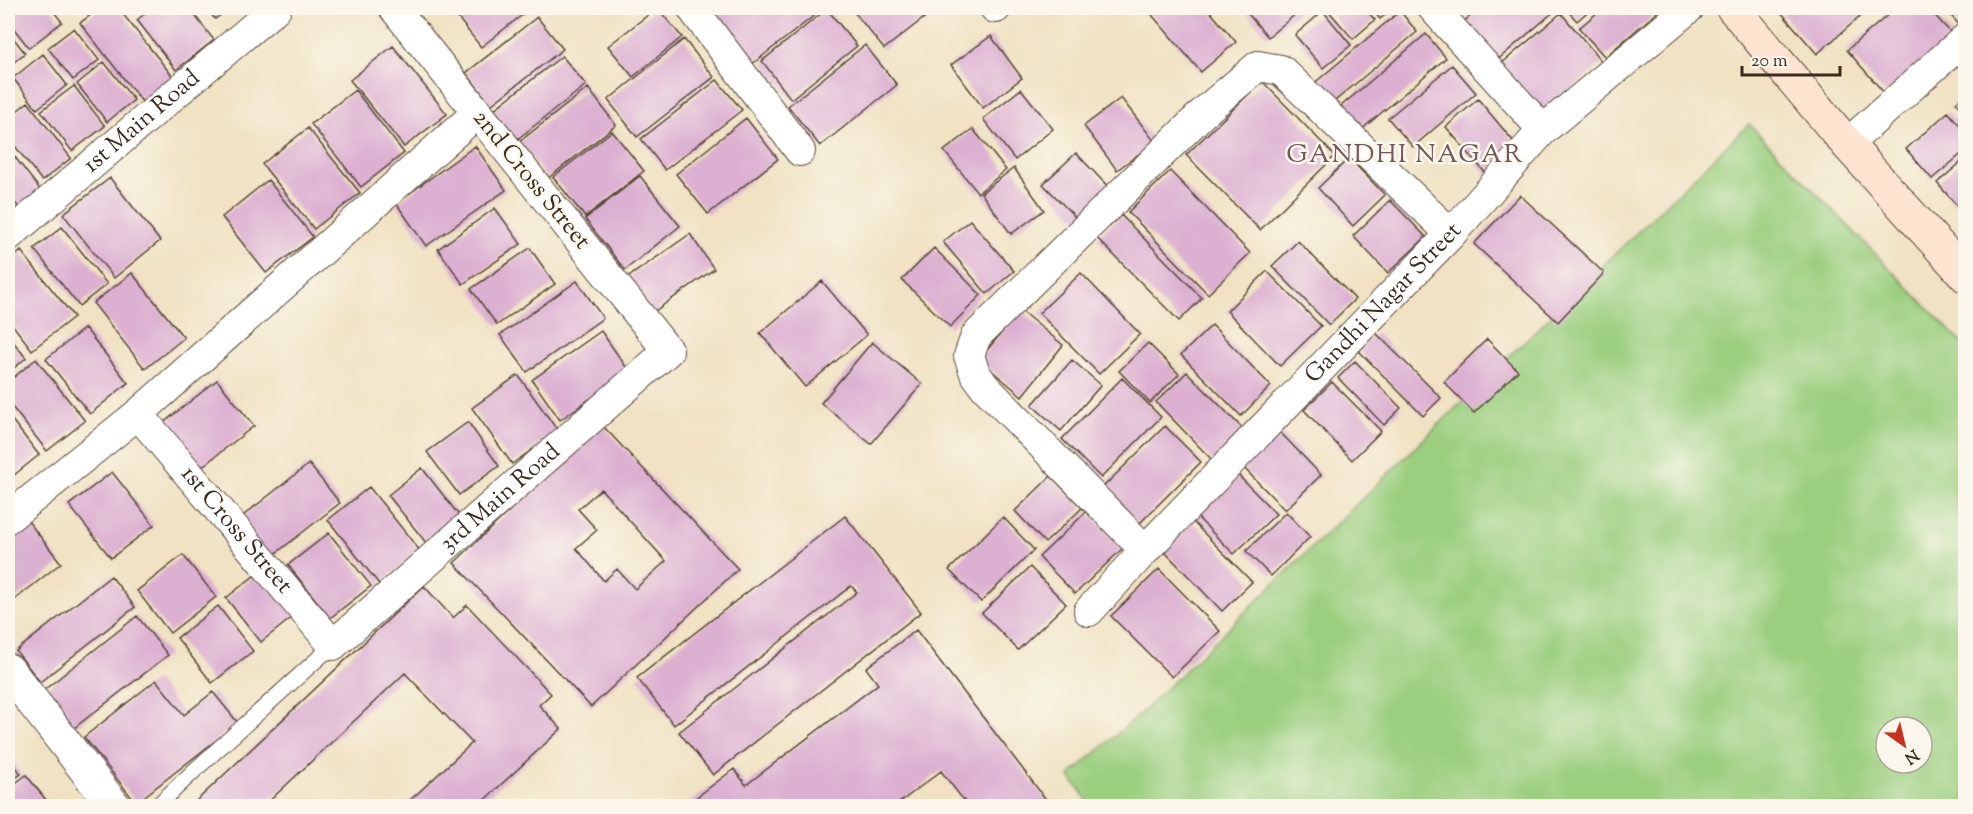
<svg xmlns="http://www.w3.org/2000/svg" width="1973" height="814" viewBox="0 0 1973 814" font-family="'Sorts Mill Goudy',serif">
<style>
.green{fill:#9bcf7f;stroke:#6b7c4e;stroke-width:1.5;fill-rule:evenodd}
.building{fill:#dcb0d1;fill-rule:evenodd}
.lines{fill:none;stroke-linecap:round;stroke-linejoin:round}
.service-casing{stroke:#564637;stroke-width:17}
.minor-casing{stroke:#564637;stroke-width:32}
.tertiary-casing{stroke:#564637;stroke-width:35}
.secondary-casing{stroke:#564637;stroke-width:35}
.service{stroke:#fff;stroke-width:15}
.minor{stroke:#fff;stroke-width:30}
.tertiary{stroke:#fff;stroke-width:33}
.secondary{stroke:#fde4d0;stroke-width:33}
.labels{text-anchor:middle;dominant-baseline:central;stroke-width:5;stroke-linejoin:round;paint-order:stroke}
.street-label{font-size:24px;fill:#3b2a1e;stroke:#fbf7ec}
.neighbourhood-label{font-size:26px;letter-spacing:1.5px;fill:#73595d;stroke:#fbf7ec}
</style>
<rect width="100%" height="100%" fill="#fbf7ec"/>
<filter id="ink" filterUnits="userSpaceOnUse"><feTurbulence type="fractalNoise" baseFrequency=".0167" numOctaves="2"/><feDisplacementMap in="SourceGraphic" scale="12" xChannelSelector="R" yChannelSelector="G"/><feConvolveMatrix kernelMatrix="1 2 1 2 8 2 1 2 1" color-interpolation-filters="sRGB"/></filter>
<filter id="wash" filterUnits="userSpaceOnUse"><feTurbulence type="fractalNoise" baseFrequency=".008" numOctaves="4" result="noise"/><feDisplacementMap in="SourceGraphic" scale="24" xChannelSelector="R" yChannelSelector="G"/><feGaussianBlur stdDeviation="1.35" result="paint"/><feColorMatrix in="noise" values="0 0 0 0 0 0 0 0 0 0 0 0 0 0 0 0 0 1.4 0 .05"/><feComposite in="paint" operator="in"/></filter>
<g filter="url(#wash)">
<rect width="100%" height="100%" fill="#f0e2c2"/>
<!-- green -->
<path class="green" d="M1749,124L1965,346V806H1092L1069,776L1140,714ZM1886,727H1922V763H1886Z"/>
<g id="blocks">
<!-- building -->
<path class="building" d="M8,8H51L62,22L29,48L8,21Z
M100,8H118L174,78L143,103L80,23Z
M152,8H189L214,40L176,70L137,20Z
M206,8H230L215,19Z
M450,8H531L481,47Z
M657,8L682,37L633,77L608,46Z
M714,8H824L751,65L709,12Z
M851,8H937L884,49Z
M1146,8H1207L1236,42L1201,72Z
M1243,8H1303L1268,37Z
M1326,8H1364L1375,20L1353,39Z
M1371,8H1394L1380,19Z
M1448,8H1468L1457,17Z
M1480,8H1556L1557,9L1495,62L1462,23Z
M1565,8H1592L1577,21Z
M1603,8H1662L1605,57L1579,28Z
M1784,8H1870L1817,54L1780,11Z
M1896,8H1928L1953,35L1885,94L1847,50Z
M1944,8H1966V27L1963,29Z
M827,9L857,46L791,99L762,61Z
M1323,11L1351,45L1323,68L1295,35Z
M1400,11L1417,32L1329,106L1312,85Z
M1561,13L1603,63L1542,114L1501,64Z
M537,17L563,49L491,105L466,73Z
M74,28L99,60L73,80L48,48Z
M8,31L25,53L8,67Z
M1426,34L1446,58L1361,130L1341,106Z
M991,36L1022,78L983,108L951,65Z
M684,39L714,77L637,137L608,100Z
M865,45L897,85L820,146L788,106Z
M393,46L447,114L404,147L350,80Z
M43,54L67,85L37,109L13,78Z
M562,56L586,85L515,141L492,111Z
M104,62L134,100L107,122L77,84Z
M1452,65L1476,93L1413,147L1388,118Z
M717,80L742,110L665,170L641,139Z
M1262,81L1335,156L1260,230L1186,155Z
M74,86L105,126L72,151L41,111Z
M588,88L616,125L547,179L519,142Z
M1021,89L1053,129L1015,160L983,119Z
M355,90L404,153L361,187L311,124Z
M1966,93V113L1956,102Z
M1121,98L1155,142L1117,170L1084,126Z
M1478,99L1519,148L1487,175L1446,127Z
M28,102L71,158L42,181L8,137V118Z
M1948,112L1966,132V150L1932,179L1906,149Z
M746,118L778,159L708,214L676,174Z
M308,128L360,193L314,229L262,164Z
M973,129L1006,170L978,193L944,151Z
M612,131L644,171L585,217L553,177Z
M475,146L506,190L426,246L396,203Z
M8,148L42,192L20,209L8,194Z
M1076,153L1114,193L1079,221L1043,184Z
M1349,158L1385,195L1353,226L1318,188Z
M1966,158V216L1937,183Z
M1014,168L1044,210L1011,234L981,193Z
M1170,171L1250,253L1208,294L1128,212Z
M640,176L680,226L625,270L585,219Z
M110,178L160,241L114,278L63,214Z
M268,180L313,237L266,273L222,217Z
M1520,195L1604,273L1558,322L1474,244Z
M8,198L18,212L8,220Z
M1390,200L1426,237L1388,273L1353,236Z
M495,208L521,244L463,284L438,249Z
M1121,215L1202,298L1179,321L1097,238Z
M970,220L1014,271L987,294L943,242Z
M62,227L107,284L79,306L34,249Z
M690,234L714,269L652,313L627,278Z
M1298,241L1355,299L1329,325L1272,266Z
M530,248L555,284L497,325L471,289Z
M934,248L981,295L950,327L902,280Z
M21,251L74,317L32,350L8,319V262Z
M1267,271L1321,326L1280,366L1227,311Z
M132,273L184,338L145,369L93,303Z
M1081,273L1140,334L1099,374L1039,313Z
M577,281L603,318L527,372L500,335Z
M822,281L867,335L805,387L760,333Z
M1020,310L1063,345L1022,396L979,360Z
M1212,325L1271,386L1241,416L1181,355Z
M85,328L128,383L90,414L46,359Z
M601,331L629,371L560,420L532,380Z
M1376,333L1441,398L1423,416L1359,351Z
M8,335L26,358L8,373Z
M1487,339L1518,371L1474,413L1444,382Z
M872,342L922,384L871,444L821,403Z
M1148,343L1179,374L1150,403L1119,371Z
M36,359L85,421L47,451L8,402V382Z
M1072,360L1101,385L1061,431L1032,405Z
M1355,361L1401,408L1384,425L1338,378Z
M1187,372L1246,432L1214,462L1156,402Z
M518,375L558,431L512,464L472,408Z
M1122,378L1161,417L1101,478L1062,439Z
M217,380L254,426L199,469L163,423Z
M1332,382L1381,431L1352,460L1304,410Z
M8,415L39,455L8,480Z
M468,422L499,466L459,495L427,452Z
M601,424L738,569L591,707L454,563ZM601,489L666,561L635,589L617,569L604,581L576,548L597,530L578,509Z
M1165,426L1201,462L1138,525L1102,488Z
M1279,431L1321,475L1285,510L1243,467Z
M309,464L340,503L266,561L235,522Z
M422,468L465,523L431,549L388,495Z
M112,472L154,525L111,558L69,505Z
M1237,474L1276,514L1234,554L1195,515Z
M1051,476L1082,508L1045,543L1015,511Z
M369,487L421,552L379,584L328,520Z
M1087,511L1123,548L1075,594L1039,557Z
M1286,512L1310,537L1271,576L1246,551Z
M24,516L61,563L8,605V529Z
M845,516L921,612L713,775L679,732L857,592L851,586L674,725L637,678Z
M1003,517L1034,550L981,602L949,570Z
M1192,521L1252,582L1222,611L1163,550Z
M329,533L371,586L330,618L288,565Z
M183,555L216,597L170,633L137,591Z
M1030,567L1066,604L1018,650L982,613Z
M264,568L299,612L261,642L226,598Z
M1159,569L1220,631L1172,677L1111,616Z
M111,576L135,607L40,682L16,651Z
M424,586L453,618L467,605L551,694L539,705L561,729L478,806H404L472,743L405,673L264,806H191Z
M218,606L253,651L212,683L177,638Z
M137,616L168,655L74,728L44,690Z
M916,630L1051,806H968L941,771L895,806H685L734,769L746,785L878,684L866,668Z
M156,680L184,715L213,692L238,723L136,803L84,737Z
M8,755L21,774L8,783Z
M26,775L51,806H8V789Z"/>
</g>
</g>
<g filter="url(#ink)">
<use href="#blocks" fill-opacity="0" stroke="#564637" stroke-width="1.5"/>
<g class="lines">
<!-- service casing -->
<g class="service-casing">
<path id="service" d="M157,806L196,769L333,645"/>
</g>
<!-- minor casing -->
<g class="minor-casing">
<g id="minor">
<path d="M692,8L800,151"/>
<path d="M995,8H996"/>
<path d="M1433,8L1543,130"/>
<path d="M1847,144L1966,38"/>
<path id="s1" d="M8,236L276,8"/>
<path id="s2" d="M138,414L333,645L668,351L394,8"/>
<path d="M8,518L138,414L477,113"/>
<path d="M1145,550L985,387L975,373L969,356L976,336L1205,111L1258,66L1281,70L1451,234"/>
<path id="s3" d="M1089,611L1145,550L1451,234L1543,130L1689,8"/>
</g>
</g>
<!-- tertiary casing -->
<g class="tertiary-casing">
<path id="tertiary" d="M8,670L114,806"/>
</g>
<!-- secondary casing -->
<g class="secondary-casing">
<path id="secondary" d="M1733,8L1847,144L1966,276"/>
</g>
<!-- service -->
<use href="#service" class="service"/>
<!-- minor -->
<use href="#minor" class="minor"/>
<!-- tertiary -->
<use href="#tertiary" class="tertiary"/>
<!-- secondary -->
<use href="#secondary" class="secondary"/>
</g>
</g>
<g class="labels">
<!-- street labels -->
<g class="street-label">
<text stroke="none"><textPath href="#s1" startOffset="176">1st Main Road</textPath></text>
<text transform="translate(531 180) rotate(51)">2nd Cross Street</text>
<text stroke="none"><textPath href="#s3" startOffset="426">Gandhi Nagar Street</textPath></text>
<text stroke="none"><textPath href="#s2" startOffset="525">3rd Main Road</textPath></text>
<text stroke="none"><textPath href="#s2" startOffset="152">1st Cross Street</textPath></text>
</g>
<!-- neighbourhood labels -->
<g class="neighbourhood-label">
<text x="1405" y="155">GANDHI NAGAR</text>
</g>
</g>
<!-- margin -->
<rect width="1973" height="814" fill="none" stroke="#fbf7ec" stroke-width="30"/>
<!-- north arrow -->
<g transform="translate(1904 745) rotate(146)"><circle r="28" fill="#fbf7ec" stroke="#aea59a" stroke-width="1.5"/>
<path d="M0-4.5L10 22L0 15L-10 22Z" fill="#c8321e"/>
<text y="-9" font-size="16" font-weight="bold" text-anchor="middle" fill="#3b2a1e">N</text>
</g>
<!-- scale -->
<path d="M1742 66v9h98v-9" fill="none" stroke="#3b2a1e" stroke-width="3"/>
<text x="1751" y="66" font-size="18" fill="#3b2a1e" stroke="#fbf7ec" stroke-width="4.5" paint-order="stroke">20 m</text>
</svg>
